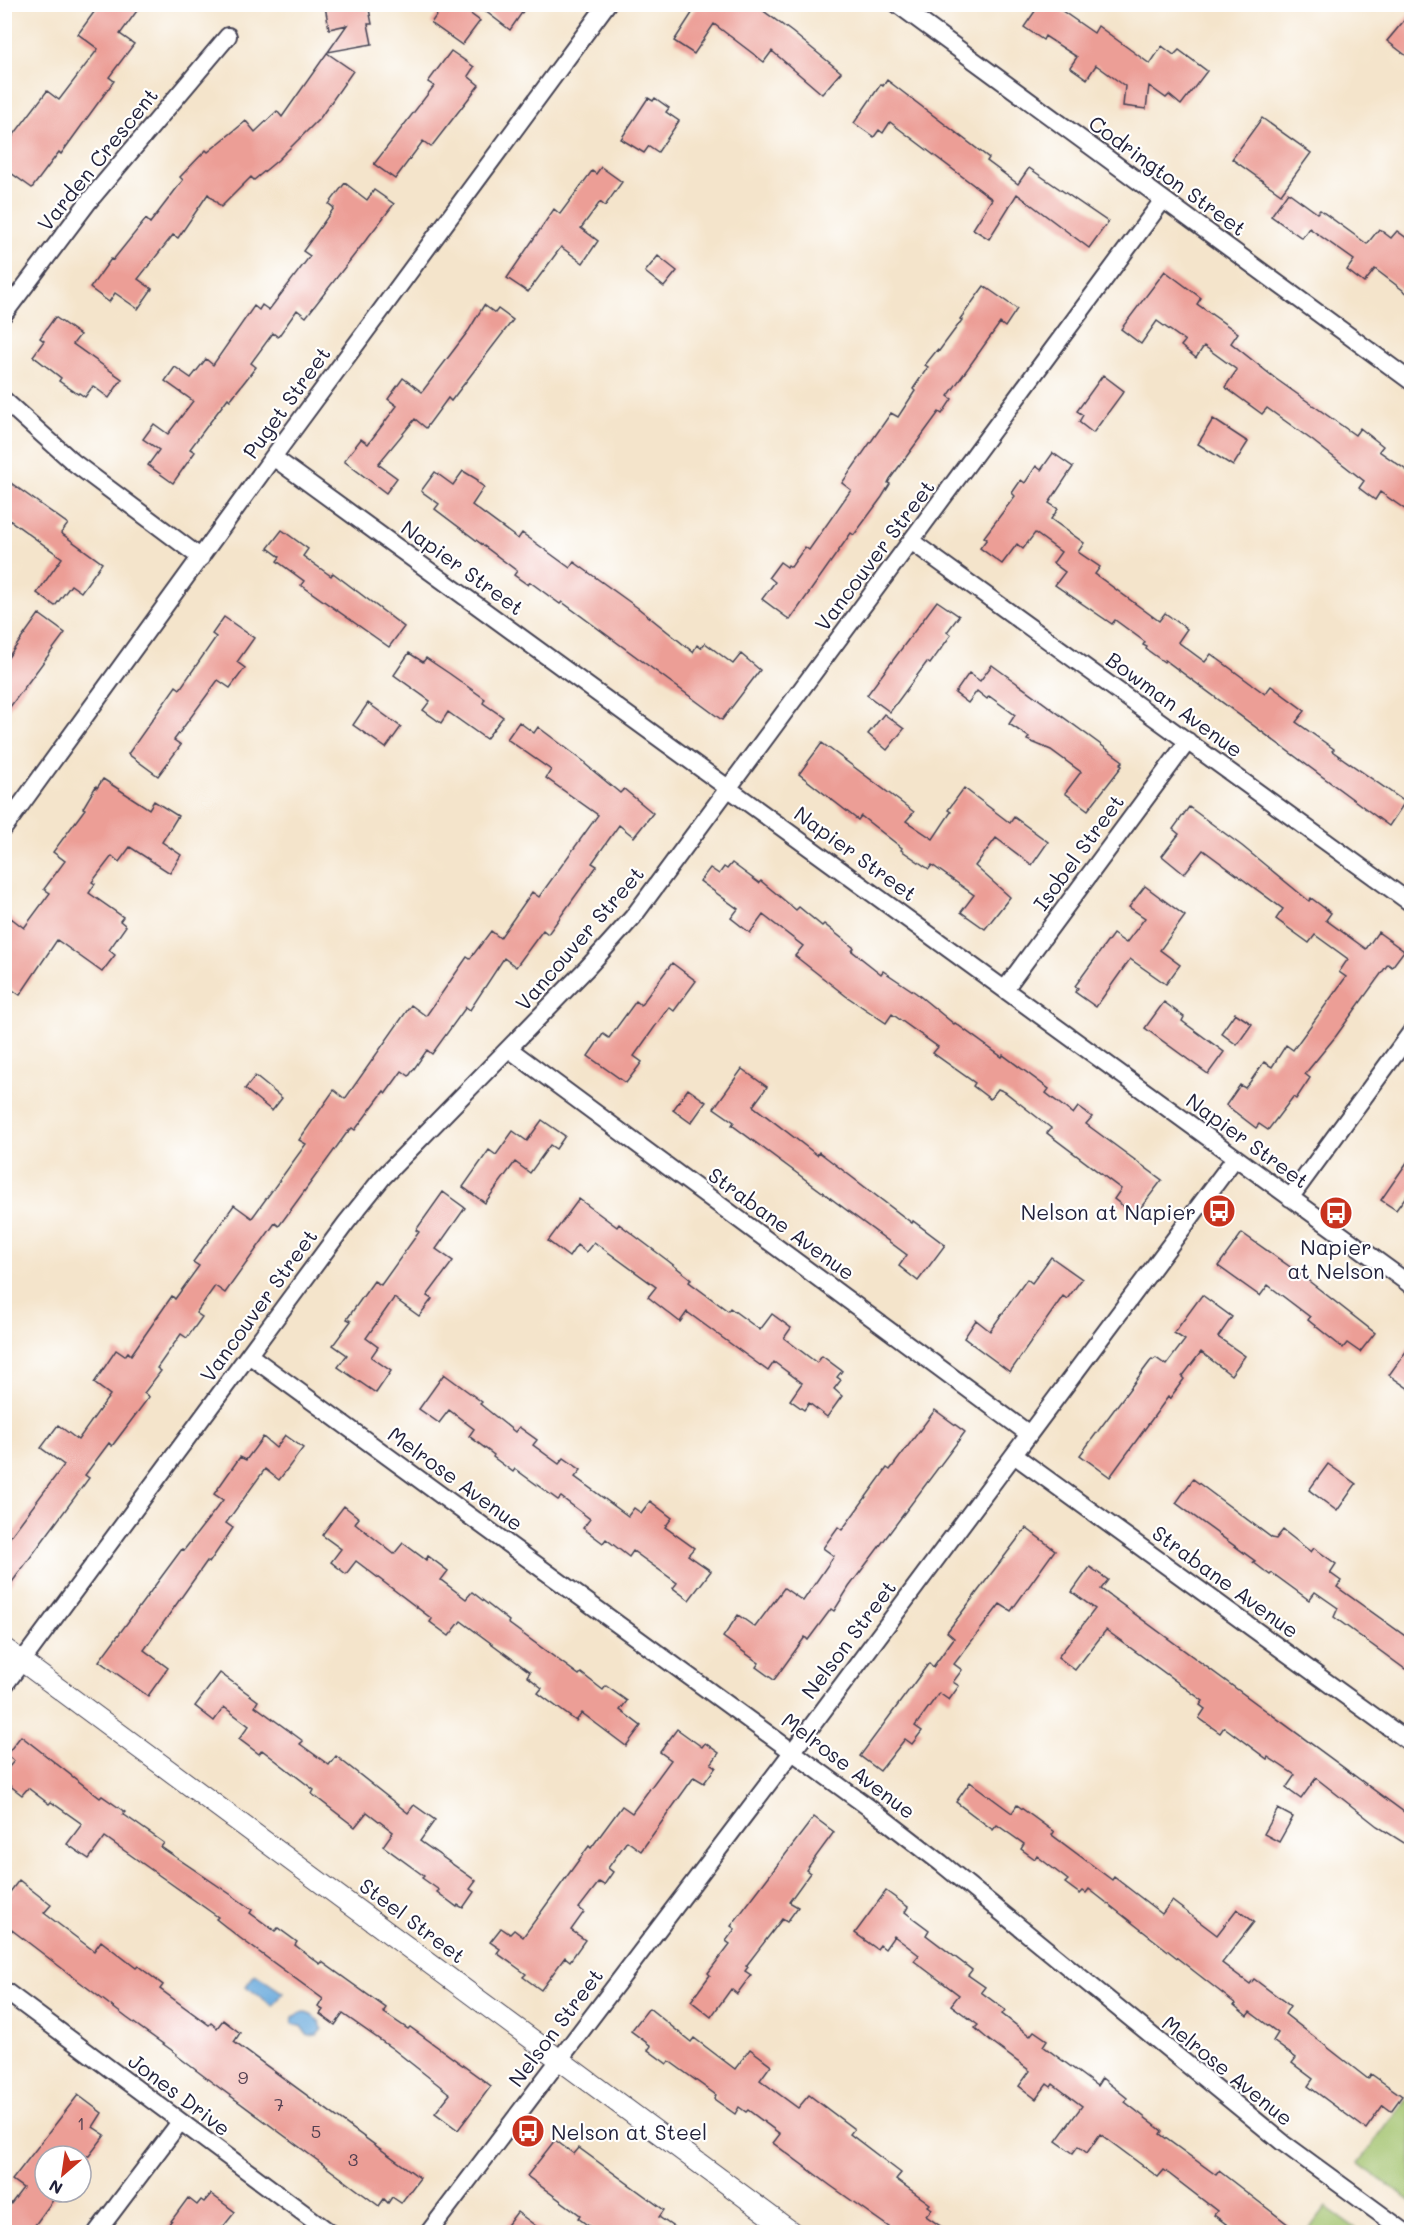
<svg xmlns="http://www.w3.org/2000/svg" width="1416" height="2237" viewBox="0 0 1416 2237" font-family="Mali,sans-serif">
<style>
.green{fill:#a0c16b;stroke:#617253;stroke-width:1.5}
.water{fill:#67a9db;stroke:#44668b;stroke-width:1.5}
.building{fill:#ec9e96}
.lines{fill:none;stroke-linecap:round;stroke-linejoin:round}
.minor-casing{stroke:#423f51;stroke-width:20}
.tertiary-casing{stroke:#423f51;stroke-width:22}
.minor{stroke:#fff;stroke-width:16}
.tertiary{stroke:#fff;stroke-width:20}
.labels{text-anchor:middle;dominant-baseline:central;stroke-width:4.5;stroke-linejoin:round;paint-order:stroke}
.number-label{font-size:18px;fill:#544152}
.street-label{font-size:21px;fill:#22223b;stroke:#fff}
.poi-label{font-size:21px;fill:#22223b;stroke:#fff;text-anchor:end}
</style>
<rect width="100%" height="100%" fill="#fff"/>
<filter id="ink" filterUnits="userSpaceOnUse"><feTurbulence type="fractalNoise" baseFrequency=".0167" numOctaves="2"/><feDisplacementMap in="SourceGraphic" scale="12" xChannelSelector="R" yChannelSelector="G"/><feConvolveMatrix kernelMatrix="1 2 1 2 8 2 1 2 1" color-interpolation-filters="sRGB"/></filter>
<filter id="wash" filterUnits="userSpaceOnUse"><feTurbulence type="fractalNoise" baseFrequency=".008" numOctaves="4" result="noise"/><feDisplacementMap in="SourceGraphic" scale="24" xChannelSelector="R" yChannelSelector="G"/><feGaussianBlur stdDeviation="1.35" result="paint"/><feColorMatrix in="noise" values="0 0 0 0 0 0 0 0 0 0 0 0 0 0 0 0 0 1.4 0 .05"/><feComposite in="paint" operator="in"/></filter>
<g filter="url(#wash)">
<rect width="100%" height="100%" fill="#f4e4cb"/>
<!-- green -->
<path class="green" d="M1411,2092V2202L1358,2163Z
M1326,2207L1361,2232H1307Z"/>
<!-- water -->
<path class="water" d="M255,1974L283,1993L273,2006L246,1986Z
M303,2012L311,2015L320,2022L322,2029L317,2035L308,2036L300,2025L292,2024L293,2017Z"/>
<g id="blocks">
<!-- building -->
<path class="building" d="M100,4H142L120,34L134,44L109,77L114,81L61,154L59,152L32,188L4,168V129L13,136L47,91L59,100L98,49L78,34Z
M335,4H368L372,24H368L372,44L328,52L347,25L329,29L325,6Z
M444,4H457L480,21L462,45L431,23Z
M476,4H528L510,30Z
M698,4H754L792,32L841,72L822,94L772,51L764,62L714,24L694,54L674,41Z
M1040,4H1052L1094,33L1098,26L1150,64L1162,46L1174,55L1179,50L1207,71L1181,105L1169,95L1166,98L1149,86L1146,109L1123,106L1125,86L1096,65L1087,79L1070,67L1077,57L1045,36L1043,40L1024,27Z
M1412,11V60L1387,41Z
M451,51L474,67L468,76L479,85L431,147L423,141L395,179L374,164L434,86L428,82Z
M327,53L353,71L320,118L278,160L254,180L251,177L221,207L208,194L178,238L173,235L138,279L152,289L138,309L115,293L109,302L90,288L111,259L113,260L146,219L150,223L183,180L180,177L206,150L208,152L246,121L255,132L277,111L282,117Z
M887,80L989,158L987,161L1018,184L1029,168L1108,222L1089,248L1017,194L989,239L973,229L992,199L890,122L883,133L879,130L874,137L854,123L881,84L883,86Z
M648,98L653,101L655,98L669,108L666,112L679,121L658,152L649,146L644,153L621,139Z
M1262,118L1311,153L1281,194L1232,159Z
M601,167L622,182L605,206L600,202L581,228L598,241L583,263L561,247L528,292L507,278L554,209L560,214L592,171L596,174Z
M345,183L367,200L374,190L394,204L306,317L297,310L278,337L273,333L251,363L256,367L230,400L228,398L190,449L195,452L173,483L148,465L159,450L143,439L154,424L168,434L193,401L165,381L175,367L191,378L206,359L213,365L254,306L259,310L262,305L269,310L310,256L303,251L334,208L329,204Z
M1288,192L1317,213L1320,210L1367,244L1379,229L1391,238L1397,231L1412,242V297L1375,269L1364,283L1347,270L1354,260L1309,228L1302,238L1271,216Z
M658,256L677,271L664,287L645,272Z
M1165,271L1201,298L1197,304L1238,333L1231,343L1276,379L1355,435L1360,428L1383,446L1379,451L1412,474V514L1380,492L1375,500L1359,488L1364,481L1313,441L1267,408L1262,414L1225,387L1237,370L1204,346L1196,358L1181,346L1185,341L1157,321L1141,344L1121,329Z
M984,286L1017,309L1005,327L1000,323L948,396L952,399L942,414L939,412L890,479L888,483L890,484L882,497L854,535L851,533L790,620L762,599L775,582L769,577L780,562L787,567L788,565L791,567L805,547L809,550L851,490L842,483L891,413L898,417L915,391L913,389L928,367L925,365L937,350L939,351L962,320L960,319Z
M484,305L495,313L498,309L513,320L451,401L448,398L426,428L415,419L378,464L397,478L386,493L344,461L361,439L368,444L397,406L388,399L403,378L422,392L469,330Z
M55,317L80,335L73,344L122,379L109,398L93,386L85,397L79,393L78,394L59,381L61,378L33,356L44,341L40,338Z
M1103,375L1124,391L1093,433L1079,422L1083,415L1077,411Z
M1213,419L1248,442L1233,466L1198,444Z
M1053,453L1073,467L1049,503L1058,509L1051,519L1084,543L1078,552L1100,567L1095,574L1159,621L1165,613L1187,629L1178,642L1205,662L1211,654L1265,694L1271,686L1305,711L1296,722L1334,749L1332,751L1405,802L1389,826L1165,660L1164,662L1146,649L1147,647L1143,645L1145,642L1115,620L1112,624L1055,585L1065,572L1053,563L1061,552L1035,533L1023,549L1017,544L1002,564L980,548L987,539L984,537L1015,496L1012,493L1021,480L1025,483L1036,466L1041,470Z
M463,471L478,480L477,482L484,487L472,505L518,539L522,533L570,568L574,562L638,608L693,652L697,645L701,648L705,643L733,664L741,654L760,670L722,720L562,602L560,604L530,582L528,585L514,575L517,571L435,509L439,504L421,491L435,472L453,485Z
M4,478L68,524L61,533L102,563L81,592L71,585L55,606L37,593L62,558L4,516Z
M282,530L308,549L303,556L331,576L333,573L404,627L389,647L301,585L304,581L277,561L280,557L268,548Z
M937,601L959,616L947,632L951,635L930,664L927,662L890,712L867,695Z
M39,614L65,633L4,715V663Z
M224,617L254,638L237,662L245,668L230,688L218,680L174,740L181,745L158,776L128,754L176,686L180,689L216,637L212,634Z
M409,653L423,662L426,658L450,674L485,699L483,703L503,717L486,739L448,712L441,723L423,710L430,701L394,675Z
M992,665L1123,761L1120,764L1122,766L1088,810L1065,793L1081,772L1051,750L1027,740L1029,737L1009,724L1015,715L989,696L987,699L977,691L968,703L955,693L969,673L980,681Z
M368,703L401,727L386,748L353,725Z
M884,714L904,729L887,750L868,734Z
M519,722L534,733L538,727L586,763L585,764L620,793L624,789L653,813L634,837L619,825L592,863L597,866L548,934L543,930L516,967L504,958L470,1010L466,1007L432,1054L427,1050L409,1076L402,1071L386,1093L384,1091L355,1130L352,1128L346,1134L279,1226L275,1223L225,1293L215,1286L196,1313L202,1317L187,1338L181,1334L157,1368L161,1371L144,1393L149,1397L112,1446L109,1443L85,1475L89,1478L4,1593V1545L64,1465L41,1448L58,1425L78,1440L110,1395L94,1383L116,1350L125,1356L128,1352L131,1355L172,1296L175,1299L199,1266L193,1262L234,1205L252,1218L306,1144L299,1140L334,1090L345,1099L411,1005L426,1016L467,957L470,959L491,931L500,938L532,892L539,897L598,815L546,778L551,770L507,739Z
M822,743L914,812L906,821L933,839L951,812L948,810L964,788L1010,823L1014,817L1048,842L1032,865L996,838L975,866L1010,897L985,929L961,912L974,895L932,865L929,869L901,850L902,848L861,816L858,820L799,774Z
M103,779L149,809L154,801L178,816L162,842L181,855L170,873L130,847L119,862L112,856L92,882L95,884L89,893L123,917L120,921L126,926L109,950L115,955L102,972L57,940L20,995L4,984V928L11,918L24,928L50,893L44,889L65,861L53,852L85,809L83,808L96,786L97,788Z
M1189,807L1242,846L1309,901L1311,898L1331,913L1326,920L1366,949L1378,932L1404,951L1392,967L1388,964L1336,1036L1305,1074L1310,1078L1296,1099L1293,1097L1268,1130L1259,1124L1256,1128L1226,1105L1240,1085L1245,1088L1250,1082L1264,1062L1272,1067L1286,1045L1293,1050L1346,977L1339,972L1348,959L1315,935L1309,943L1276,919L1283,909L1203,850L1184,874L1162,856L1179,834L1173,829Z
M732,863L759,883L761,881L796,910L799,907L822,926L824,924L854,948L852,951L881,974L883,971L916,993L954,1024L955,1023L1002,1057L1003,1055L1049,1089L1046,1093L1073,1114L1078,1107L1092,1117L1086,1124L1162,1180L1135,1215L1114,1199L1121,1189L1047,1133L1051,1128L1005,1092L998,1089L990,1099L973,1086L975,1083L933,1053L938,1047L892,1014L886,1023L846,996L795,956L803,946L763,915L750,933L731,918L738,909L700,881L710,868L719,874L724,867L727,869Z
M1145,886L1185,916L1160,950L1180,965L1166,984L1130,959L1096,1007L1075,992L1078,988L1075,986L1113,934L1126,943L1145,918L1129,907Z
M672,963L696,981L674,1011L669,1007L634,1056L642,1062L626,1083L588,1056L603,1034L609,1038L636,1001L641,1005Z
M1164,1002L1184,1017L1182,1021L1224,1052L1208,1074L1145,1028Z
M1235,1013L1252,1024L1237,1045L1221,1033Z
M742,1069L767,1087L753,1106L817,1155L819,1152L912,1223L913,1221L945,1245L918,1281L899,1266L907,1255L732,1125L734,1122L714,1108Z
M255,1076L282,1098L272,1111L245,1089Z
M688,1089L706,1102L691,1123L673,1110Z
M542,1120L565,1136L556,1149L550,1145L530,1173L515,1162L485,1203L463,1187L489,1150L496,1155L513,1131L527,1141Z
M1412,1155V1188L1396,1210L1381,1200Z
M443,1192L465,1208L436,1249L453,1261L427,1296L432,1299L419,1316L394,1298L366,1338L378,1347L371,1357L391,1371L376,1393L338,1367L347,1355L333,1345L351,1321L347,1319L374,1281L381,1285L419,1232L416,1230Z
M579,1199L617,1227L619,1224L667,1260L691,1279L689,1282L728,1311L730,1308L760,1330L772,1314L791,1328L784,1338L817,1363L822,1356L842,1371L837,1377L841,1380L834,1389L842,1396L827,1417L809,1403L804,1410L790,1400L802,1383L774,1362L768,1371L687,1312L680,1322L648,1297L656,1287L594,1242L586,1252L577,1245L569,1257L548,1241Z
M1242,1233L1296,1271L1375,1333L1360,1352L1347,1343L1343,1348L1308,1320L1310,1317L1268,1285L1260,1296L1218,1266Z
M1051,1257L1082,1279L1067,1299L1063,1296L1010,1372L964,1338L976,1320L990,1331L1027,1279L1032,1283Z
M1202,1295L1232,1317L1218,1337L1245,1356L1231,1375L1201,1352L1182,1377L1184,1379L1170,1398L1168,1397L1110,1477L1080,1455L1152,1359L1153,1360L1156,1358L1166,1365L1185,1340L1174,1333Z
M1412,1343V1391L1389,1375Z
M444,1374L482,1402L480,1404L515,1432L519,1427L537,1440L533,1445L559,1464L564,1458L581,1470L575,1477L628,1516L634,1508L641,1513L650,1501L672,1518L665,1527L694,1548L688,1555L711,1571L689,1600L673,1588L677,1583L633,1551L629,1557L606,1539L603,1543L583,1528L590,1519L561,1497L558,1500L515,1469L513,1472L493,1457L494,1455L469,1436L474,1429L449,1410L439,1423L419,1409Z
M935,1410L965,1432L849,1587L834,1611L831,1609L808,1640L805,1637L774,1680L756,1667L759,1663L723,1637L738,1615L755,1627L784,1588L803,1601L834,1556L823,1548L838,1527L842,1530L887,1468L890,1470Z
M285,1435L303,1448L279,1480L265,1469L226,1523L233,1528L209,1563L207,1561L144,1650L168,1668L148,1696L99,1661L182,1549L184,1550L223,1500L214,1494L240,1457L246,1460L263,1437L276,1448Z
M1328,1464L1356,1484L1337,1511L1309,1490Z
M1193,1479L1272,1538L1276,1539L1283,1530L1311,1552L1314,1548L1336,1564L1330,1573L1341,1581L1337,1587L1412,1641V1661L1405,1669L1334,1617L1338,1608L1315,1592L1309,1600L1272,1573L1270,1575L1253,1562L1255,1561L1176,1503Z
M344,1506L359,1518L355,1523L394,1554L403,1543L426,1560L428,1556L448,1571L441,1580L466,1599L472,1592L509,1621L508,1623L579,1675L581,1673L603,1690L606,1686L627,1701L620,1710L641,1726L626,1746L582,1713L576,1721L538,1693L542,1688L527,1676L530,1672L461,1621L449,1636L430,1622L432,1619L356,1561L346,1574L331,1562L341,1549L322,1535Z
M1026,1528L1055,1550L1011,1611L1000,1604L954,1664L962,1670L953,1682L959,1686L949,1700L939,1693L915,1726L922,1731L912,1744L905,1739L880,1771L860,1756L929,1663L933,1667L954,1638L947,1632Z
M1090,1567L1108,1580L1101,1589L1412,1818V1848L1377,1826L1316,1778L1301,1799L1286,1788L1295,1775L1268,1757L1267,1759L1224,1727L1220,1733L1199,1718L1205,1709L1200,1705L1203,1701L1106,1630L1075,1670L1058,1657L1095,1609L1072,1592Z
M220,1673L258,1701L255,1706L303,1741L300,1744L329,1765L336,1756L408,1813L414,1805L435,1820L420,1841L476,1881L470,1889L474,1892L463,1908L458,1905L457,1907L437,1892L439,1890L422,1878L424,1876L383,1846L393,1832L367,1812L355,1827L312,1794L314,1790L262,1750L259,1754L239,1739L249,1726L224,1707L214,1721L195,1706Z
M677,1729L702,1747L705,1743L719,1753L711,1764L716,1767L704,1783L694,1777L641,1851L627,1841L608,1868L613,1872L604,1885L599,1882L579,1908L584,1912L571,1930L585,1940L570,1961L565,1957L541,1990L523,1977L526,1974L497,1953L500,1949L490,1942L501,1928L510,1934L514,1930L523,1937L589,1846L591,1848L622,1806L632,1813L671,1760L660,1752Z
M21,1736L100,1798L102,1796L125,1812L123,1814L164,1843L161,1847L233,1896L252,1910L250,1913L275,1931L278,1928L297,1942L295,1945L320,1964L322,1962L386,2008L383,2012L408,2029L410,2027L491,2086L458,2130L435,2113L450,2094L393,2049L343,2014L335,2025L320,2014L323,2010L318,2007L323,1999L240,1938L216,1919L218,1917L105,1837L89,1859L67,1844L82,1824L51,1802L49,1804L28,1788L22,1795L4,1781V1773L14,1761L6,1755Z
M970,1782L1012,1813L1017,1805L1054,1832L1052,1835L1112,1880L1114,1877L1162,1914L1172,1901L1217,1935L1237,1909L1254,1922L1222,1963L1250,1984L1254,1979L1290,2006L1285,2014L1368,2079L1371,2074L1402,2096L1391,2111L1383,2105L1366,2129L1308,2086L1313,2079L1292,2063L1296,2058L1273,2041L1278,2033L1250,2012L1247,2016L1234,2005L1236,2004L1089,1889L1086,1893L1083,1891L1080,1894L1065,1883L1068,1880L1037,1856L1035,1859L1021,1849L1024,1844L997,1825L993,1830L956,1802Z
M1278,1809L1293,1817L1279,1842L1264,1834Z
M814,1817L834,1832L806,1870L810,1873L789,1902L798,1907L787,1922L782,1919L746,1966L748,1967L745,1971L751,1975L737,1994L731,1989L711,2017L691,2001L710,1975L708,1973L730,1944L726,1941L735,1929L731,1926Z
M19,1880L51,1905L44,1913L94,1951L101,1941L136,1968L138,1966L163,1985L160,1989L209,2025L211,2023L217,2028L223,2020L240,2033L234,2042L420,2178L401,2203L392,2197L388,2203L384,2199L379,2206L209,2080L176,2055L177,2054L127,2018L4,1924V1900Z
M886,1891L908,1907L905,1912L929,1930L926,1935L972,1970L968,1975L985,1987L981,1992L1005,2010L1002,2014L1030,2036L1034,2031L1047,2040L1043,2046L1097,2086L1102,2078L1127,2098L1125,2102L1162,2131L1160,2134L1216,2175L1219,2171L1298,2232H1237L1214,2215L1217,2211L1164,2170L1158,2177L1100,2134L1087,2153L1078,2146L1073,2153L1056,2141L1082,2106L1053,2084L1051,2087L1047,2084L1036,2099L1019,2086L1030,2071L990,2041L975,2028L978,2025L951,2005L959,1995L914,1961L919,1955L894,1936L885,1949L880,1945L877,1949L855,1933Z
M649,2008L691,2042L694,2038L735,2069L750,2049L771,2065L760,2080L798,2108L809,2095L854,2129L850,2134L901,2173L896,2179L930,2204L928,2206L932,2209L926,2216L949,2232H896L831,2186L773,2143L780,2134L748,2110L746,2112L739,2107L735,2114L714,2099L716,2095L669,2061L667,2064L648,2050L651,2046L631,2031Z
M78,2095L102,2113L93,2127L105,2135L89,2156H45V2192H59L30,2232H4V2213L23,2188L12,2180Z
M555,2140L574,2154L579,2148L664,2210L659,2217L681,2232H597L578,2218L580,2215L527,2176Z
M211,2194L235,2212L219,2232H163L188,2198L197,2205L201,2200L204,2202Z
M517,2212L544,2232H502Z"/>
</g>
</g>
<g filter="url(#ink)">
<use href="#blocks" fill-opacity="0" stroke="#423f51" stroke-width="1.5"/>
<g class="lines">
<!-- minor casing -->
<g class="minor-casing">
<path id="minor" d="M897,4L1412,382
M4,314L89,201L228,36
M4,400L73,462L201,558
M273,457L1412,1286
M911,541L1412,904
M4,828L273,457L607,4
M1005,989L1188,741
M509,1049L1029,1434
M1290,1198L1412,1031
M249,1355L879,1815L941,1863L1282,2142L1405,2232
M1014,1455L1412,1744
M4,1686L346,1223L383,1177L587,968L633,917L1163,200
M4,1990L329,2232
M97,2232L180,2122
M429,2232L793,1751L1235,1158"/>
</g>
<!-- tertiary casing -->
<g class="tertiary-casing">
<path id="tertiary" d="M4,1648L792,2232"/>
</g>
<!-- minor -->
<use href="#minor" class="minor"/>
<!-- tertiary -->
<use href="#tertiary" class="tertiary"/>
</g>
</g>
<!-- icons -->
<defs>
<g id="bus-disc" transform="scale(1.725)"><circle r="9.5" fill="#c8321e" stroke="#fff"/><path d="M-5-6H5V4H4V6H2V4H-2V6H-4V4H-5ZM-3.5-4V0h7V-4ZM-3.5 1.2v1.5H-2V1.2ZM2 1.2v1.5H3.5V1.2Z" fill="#fff"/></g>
</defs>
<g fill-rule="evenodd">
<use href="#bus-disc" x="1219" y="1211"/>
<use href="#bus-disc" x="1336" y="1213"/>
<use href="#bus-disc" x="528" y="2131"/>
</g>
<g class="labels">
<!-- number labels -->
<g class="number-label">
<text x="243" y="2077">9</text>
<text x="279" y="2104">7</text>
<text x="81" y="2123">1</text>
<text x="316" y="2131">5</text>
<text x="353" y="2159">3</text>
</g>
<!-- street labels -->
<g class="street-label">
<text transform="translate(97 159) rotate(-51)">Varden Crescent</text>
<text transform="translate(1168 175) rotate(36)">Codrington Street</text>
<text transform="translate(286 402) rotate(-54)">Puget Street</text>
<text transform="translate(874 555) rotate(-53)">Vancouver Street</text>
<text transform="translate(463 567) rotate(36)">Napier Street</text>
<text transform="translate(1175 704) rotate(36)">Bowman Avenue</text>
<text transform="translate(1078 852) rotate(-54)">Isobel Street</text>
<text transform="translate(856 853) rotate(36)">Napier Street</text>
<text transform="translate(579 938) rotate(-49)">Vancouver Street</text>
<text transform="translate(1248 1140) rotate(36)">Napier Street</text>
<text transform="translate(782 1223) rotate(36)">Strabane Avenue</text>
<text transform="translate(258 1305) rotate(-54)">Vancouver Street</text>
<text transform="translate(456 1478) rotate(36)">Melrose Avenue</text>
<text transform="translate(1226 1581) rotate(36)">Strabane Avenue</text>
<text transform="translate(848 1639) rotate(-53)">Nelson Street</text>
<text transform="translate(849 1765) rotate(37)">Melrose Avenue</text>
<text transform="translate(413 1920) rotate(37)">Steel Street</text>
<text transform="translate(555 2027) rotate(-53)">Nelson Street</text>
<text transform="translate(1228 2070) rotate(39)">Melrose Avenue</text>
<text transform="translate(180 2094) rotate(37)">Jones Drive</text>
</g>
<!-- poi labels -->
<g class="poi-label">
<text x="1196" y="1211">Nelson at Napier</text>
<text x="1336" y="1246" text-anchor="middle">Napier<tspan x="1336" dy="24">at Nelson</tspan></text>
<text x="551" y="2131" text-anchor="start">Nelson at Steel</text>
</g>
</g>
<!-- margin -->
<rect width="1416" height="2237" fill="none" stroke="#fff" stroke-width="24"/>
<!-- north arrow -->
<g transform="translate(63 2174) rotate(209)"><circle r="28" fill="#ffffff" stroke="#a7a7b1" stroke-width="1.5"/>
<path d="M0-4.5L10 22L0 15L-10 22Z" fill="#c8321e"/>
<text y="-9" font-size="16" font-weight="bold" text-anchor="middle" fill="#22223b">N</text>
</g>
</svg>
